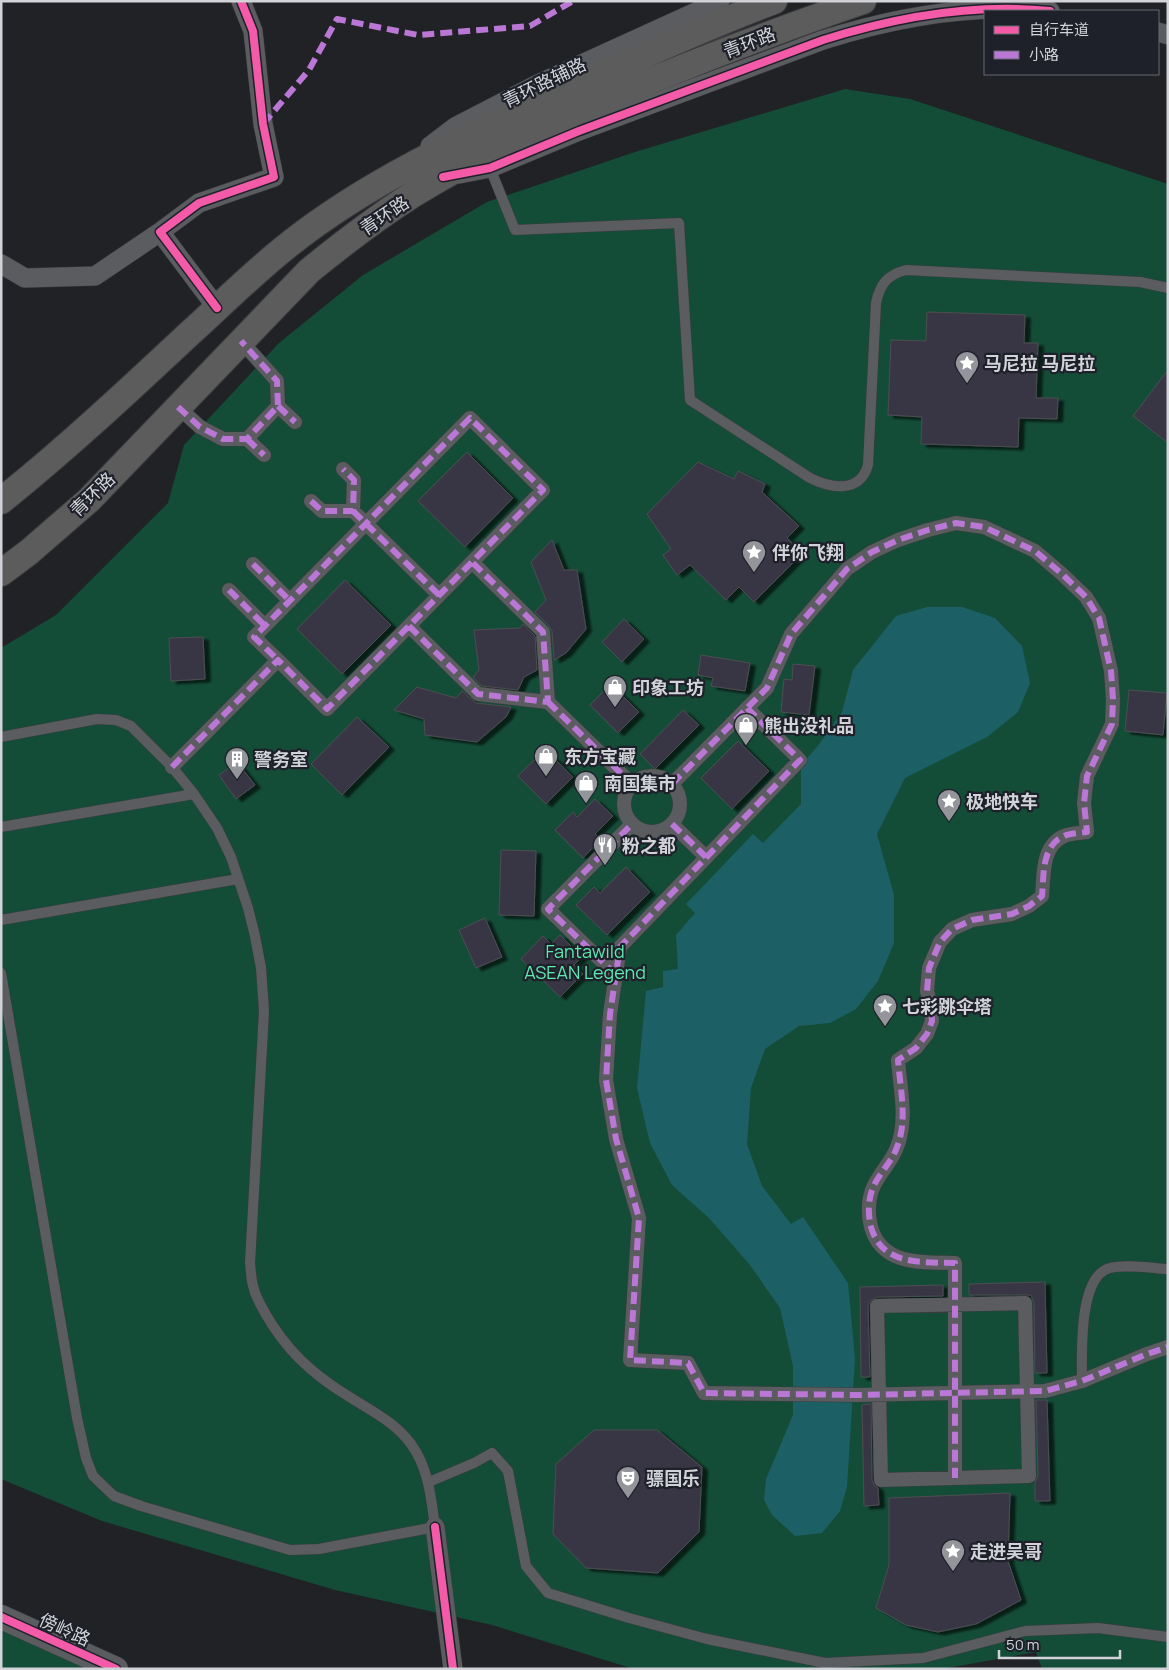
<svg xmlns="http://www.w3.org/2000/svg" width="1169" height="1670" viewBox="0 0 1169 1670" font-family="Manrope,'Noto Sans SC',sans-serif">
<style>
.green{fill:#134d38}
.water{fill:#1c6066}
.building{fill:#393645;stroke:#4d4d51;filter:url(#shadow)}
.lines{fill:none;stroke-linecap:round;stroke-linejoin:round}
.service-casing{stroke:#3b3c3f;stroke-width:11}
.pedestrian-casing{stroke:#3b3c3f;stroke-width:15}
.minor-casing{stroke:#3b3c3f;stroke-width:20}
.tertiary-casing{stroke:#3b3c3f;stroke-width:25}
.secondary-casing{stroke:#3b3c3f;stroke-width:28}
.service{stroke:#5b5c5f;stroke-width:10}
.pedestrian{stroke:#5b5c5f;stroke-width:14}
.minor{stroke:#5b5c5f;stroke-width:19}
.tertiary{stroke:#5b5c5f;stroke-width:24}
.secondary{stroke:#5d5c5d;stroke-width:26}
.quiet{stroke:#ba77d6;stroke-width:6;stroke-dasharray:12 6;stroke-linecap:butt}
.cycleway-casing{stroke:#1e2129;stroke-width:11}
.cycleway{stroke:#f35aa7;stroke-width:8}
.labels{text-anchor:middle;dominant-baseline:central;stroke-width:4.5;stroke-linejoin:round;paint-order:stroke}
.street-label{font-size:18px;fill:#d1d3d9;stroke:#1e2129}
.poi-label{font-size:18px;font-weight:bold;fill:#d1d3d9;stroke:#1e2129;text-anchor:start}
.park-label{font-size:18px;fill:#5de9b1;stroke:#1e2129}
</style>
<defs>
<filter id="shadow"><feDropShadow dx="5.5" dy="3" stdDeviation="1" flood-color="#0009"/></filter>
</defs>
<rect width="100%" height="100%" fill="#212226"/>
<!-- green -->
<path class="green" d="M845,89L910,99L1168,184V1669H1042L1036,1652L942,1669H634L492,1625L335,1590L102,1521L1,1479V648L56,615L168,503L184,445L279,343L363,275L487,202L635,152Z
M1,1617L116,1669H1Z"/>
<!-- water -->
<path class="water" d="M927,607H962L995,618L1022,646L1030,683L1018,712L987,737L905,778L877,834L894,895V943L878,981L856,1009L830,1023L799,1026L765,1049L751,1088L747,1144L762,1186L791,1224L803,1217L848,1283L855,1359L847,1487L840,1511L822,1533L795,1536L772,1515L764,1500L766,1479L793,1415V1366L780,1308L750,1265L709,1218L672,1185L650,1143L637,1088L646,991L663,987V971L678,969L676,935L695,913L686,904L753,834L763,843L801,804V765L817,747L842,712L853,670L896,616Z"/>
<!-- building -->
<path class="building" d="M927,312L1025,315L1024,343H1038L1036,398H1058L1057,419L1019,418L1018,447L921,444L922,417L888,415L891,340L926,341Z
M1168,370V443L1133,416Z
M467,452L513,498L465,547L418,501Z
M698,462L734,479L738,471L765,484L762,492L799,526L787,538L803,553L754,602L739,587L726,600L690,565L677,575L663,555L671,549L647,514Z
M552,540L564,570H577L586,629L566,653L554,660L552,631L549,626L535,612L546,600L531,562Z
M345,580L391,625L342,674L297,629Z
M624,619L644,639L622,662L602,642Z
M523,624L535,636L537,670L524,677L518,690L482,686L473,677L479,670L474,630L520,628Z
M203,637L205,679L171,681L169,638Z
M701,655L750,663L745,691L711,686L713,678L698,675Z
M793,664L815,666L809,715L781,712L784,679L792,680Z
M611,684L639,712L618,733L590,705Z
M417,687L456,698L462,691L476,703L511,707L506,717L477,742L425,735L424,719L394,710Z
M1129,690L1167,693L1163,735L1125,731Z
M683,710L699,725L655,769L640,754Z
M357,717L389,747L342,795L311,764Z
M738,741L769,771L732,809L701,778Z
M545,749L573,777L546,804L518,776Z
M237,762L255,785L236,799L219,775Z
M595,799L613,816L595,834L601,839L583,858L555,830L573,812L577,817Z
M501,850L536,851L534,916L499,915Z
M626,867L650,892L607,935L576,905L594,887L600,893Z
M485,918L502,957L476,968L459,930Z
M560,935L582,957L574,965L583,974L560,997L521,959L543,936L551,944Z
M1045,1282L1047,1373H1035L1034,1303L1031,1295H969V1284Z
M943,1285V1296L877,1297L870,1301L868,1306L870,1377H861L860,1287Z
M1036,1400H1047L1050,1501H1035V1482L1038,1476Z
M871,1404L872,1480L874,1485L878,1488L879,1505L864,1506L862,1405Z
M594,1430H657L702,1467L699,1532L658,1573L586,1568L553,1534L556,1464Z
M1010,1493L1008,1561L1021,1600L976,1624L938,1632L906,1625L876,1608L889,1565V1498Z"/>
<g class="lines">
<!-- service casing -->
<g class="service-casing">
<path id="service" d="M490,168L515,230L679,223L690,400L810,478C832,489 860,493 868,465L876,303C880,284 887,275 906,270L1140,282L1168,288
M1,737L97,719L116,720L131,726L172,767L194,794L217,828L231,857L248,908L255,936L261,968L264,1011L250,1263C251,1271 251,1281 254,1289C256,1298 261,1305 265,1313C286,1350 312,1374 348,1396C370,1410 395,1422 411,1444C429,1469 431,1498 435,1527L319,1549L290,1550L141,1506L114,1496L93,1476L86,1458L77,1418L1,973
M1,827L194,794
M1,920L238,879
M1082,1381C1082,1355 1078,1276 1110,1268C1126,1264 1151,1268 1168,1269
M429,1482L474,1463L492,1453L508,1471L526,1566L548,1593L629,1618L707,1639L825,1663L923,1658L1025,1631L1098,1628L1168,1637"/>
</g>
<!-- pedestrian casing -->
<g class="pedestrian-casing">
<path id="pedestrian" d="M278,406L295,422
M178,407L200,427L223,439H247L278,406L277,381L241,341
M247,439L264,455
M311,501L322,511H353L354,480L343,469
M353,511L439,595
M253,564L290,601
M229,590L265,626
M409,626L478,694L548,702L543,632L472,562
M548,702L632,784
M747,708L800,760L620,947L610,1014L606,1080L616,1139L639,1218L630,1360L688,1363L704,1393L857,1395L1045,1391L1082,1381L1147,1354L1168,1347
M172,767L278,660L327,709L543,490L470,418L254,637L278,660
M624 804a28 28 0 1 1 56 0a28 28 0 1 1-56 0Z
M672,784L767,688L791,634L847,569L872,552L898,540L928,530L956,523L984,527L1035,551L1062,574L1086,597L1099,618L1111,671L1113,699L1112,724L1087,776L1084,803L1087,832C1080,833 1070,833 1064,836C1041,846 1044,876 1042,896L1029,906L1012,914L972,920L952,929L940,942L929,968L927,991L931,1006L932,1021L927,1034L916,1048L898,1060C900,1088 908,1120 897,1147C892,1162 878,1174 872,1190C868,1202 868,1215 871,1227C882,1266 922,1262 955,1263V1478
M672,824L706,857
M616,975L548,909L632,824
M1025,1303L1029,1476L881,1480L877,1306Z"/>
</g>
<!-- minor casing -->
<g class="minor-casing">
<path id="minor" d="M1158,32L1168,35
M430,146L455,127L538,84L720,1
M459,174L490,168L579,131L823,40C896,17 973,3 1050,11
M1,264L25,278L95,276L160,232
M217,308L160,232L199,203L274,177L263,124L253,31L241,1
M435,1527L453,1669"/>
</g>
<!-- tertiary casing -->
<g class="tertiary-casing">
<path id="tertiary" d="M1,1617L116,1669"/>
</g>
<!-- secondary casing -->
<g class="secondary-casing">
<path id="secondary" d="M1,501C67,448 128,391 190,333C222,304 253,273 287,246C368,181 466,137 560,94C630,61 701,29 774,1
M1,573L29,552L89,500L309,271C342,244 376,218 412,195C489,147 574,111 657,78C725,50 793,25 863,1"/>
</g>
<!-- service -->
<use href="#service" class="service"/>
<!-- pedestrian -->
<use href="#pedestrian" class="pedestrian"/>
<!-- minor -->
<use href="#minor" class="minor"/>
<!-- tertiary -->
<use href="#tertiary" class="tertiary"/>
<!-- secondary -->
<use href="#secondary" class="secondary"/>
<!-- quiet -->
<path class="quiet" d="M263,124L309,70L337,19L418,35L530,26L573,1
M278,406L295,422
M178,407L200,427L223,439H247L278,406L277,381L241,341
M247,439L264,455
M311,501L322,511H353L354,480L343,469
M353,511L439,595
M253,564L290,601
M229,590L265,626
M409,626L478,694L548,702L543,632L472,562
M548,702L632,784
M747,708L800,760L620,947L610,1014L606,1080L616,1139L639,1218L630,1360L688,1363L704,1393L857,1395L1045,1391L1082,1381L1147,1354L1168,1347
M172,767L278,660L327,709L543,490L470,418L254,637L278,660
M672,784L767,688L791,634L847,569L872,552L898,540L928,530L956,523L984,527L1035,551L1062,574L1086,597L1099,618L1111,671L1113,699L1112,724L1087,776L1084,803L1087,832C1080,833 1070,833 1064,836C1041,846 1044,876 1042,896L1029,906L1012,914L972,920L952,929L940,942L929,968L927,991L931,1006L932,1021L927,1034L916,1048L898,1060C900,1088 908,1120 897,1147C892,1162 878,1174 872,1190C868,1202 868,1215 871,1227C882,1266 922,1262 955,1263V1478
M672,824L706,857
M616,975L548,909L632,824"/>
<!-- cycleway casing -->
<g class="cycleway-casing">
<path id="cycleway" d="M443,177L490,168L579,131L823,40C896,17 973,3 1050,11
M217,308L160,232L199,203L274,177L263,124L253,31L241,1
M435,1527L453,1669
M1,1617L116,1669"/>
</g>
<!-- cycleway -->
<use href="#cycleway" class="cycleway"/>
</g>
<!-- icons -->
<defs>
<g id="sight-pin" transform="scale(1.25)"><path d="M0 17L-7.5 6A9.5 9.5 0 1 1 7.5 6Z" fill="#93959a" stroke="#1e2129"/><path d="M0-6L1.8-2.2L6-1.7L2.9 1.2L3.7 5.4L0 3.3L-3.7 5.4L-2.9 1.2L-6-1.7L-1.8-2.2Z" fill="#fff"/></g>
<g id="shop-pin" transform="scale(1.25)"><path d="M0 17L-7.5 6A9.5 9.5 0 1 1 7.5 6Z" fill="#93959a" stroke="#1e2129"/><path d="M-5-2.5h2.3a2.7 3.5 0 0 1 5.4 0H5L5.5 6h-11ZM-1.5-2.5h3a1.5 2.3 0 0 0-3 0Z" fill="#fff"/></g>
<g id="building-pin" transform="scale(1.25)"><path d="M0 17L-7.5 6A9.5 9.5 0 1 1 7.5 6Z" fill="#93959a" stroke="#1e2129"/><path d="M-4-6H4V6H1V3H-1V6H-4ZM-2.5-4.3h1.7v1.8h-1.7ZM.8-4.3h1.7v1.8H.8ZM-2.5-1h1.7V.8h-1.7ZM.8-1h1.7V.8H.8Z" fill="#fff"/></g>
<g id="restaurant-pin" transform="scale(1.25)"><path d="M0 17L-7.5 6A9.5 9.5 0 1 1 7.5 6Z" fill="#93959a" stroke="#1e2129"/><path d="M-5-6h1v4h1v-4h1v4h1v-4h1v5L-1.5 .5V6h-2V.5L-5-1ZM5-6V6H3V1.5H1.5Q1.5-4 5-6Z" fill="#fff"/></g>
<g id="theatre-pin" transform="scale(1.25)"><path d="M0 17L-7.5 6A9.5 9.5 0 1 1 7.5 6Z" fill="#93959a" stroke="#1e2129"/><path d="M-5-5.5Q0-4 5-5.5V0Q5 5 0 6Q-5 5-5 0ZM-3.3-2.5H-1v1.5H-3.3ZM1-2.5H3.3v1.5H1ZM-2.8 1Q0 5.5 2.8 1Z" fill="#fff"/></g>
</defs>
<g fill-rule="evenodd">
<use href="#sight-pin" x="967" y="363"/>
<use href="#sight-pin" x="754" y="552"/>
<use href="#shop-pin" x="615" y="687"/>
<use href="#shop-pin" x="746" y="725"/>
<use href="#shop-pin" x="546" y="756"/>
<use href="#building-pin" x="237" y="759"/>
<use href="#shop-pin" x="586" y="783"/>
<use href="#sight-pin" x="949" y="801"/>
<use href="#restaurant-pin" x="605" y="845"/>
<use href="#sight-pin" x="885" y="1006"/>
<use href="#theatre-pin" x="628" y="1478"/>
<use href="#sight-pin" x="953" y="1551"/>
</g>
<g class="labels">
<!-- street labels -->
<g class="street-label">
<text transform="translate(749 42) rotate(-21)">青环路</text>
<text transform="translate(544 82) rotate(-26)">青环路辅路</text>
<text transform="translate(384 215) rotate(-34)">青环路</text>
<text transform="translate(92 494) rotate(-44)">青环路</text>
<text transform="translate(65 1629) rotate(24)">傍岭路</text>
</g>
<!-- poi labels -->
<g class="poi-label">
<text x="984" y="363">马尼拉 马尼拉</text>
<text x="772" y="552">伴你飞翔</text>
<text x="632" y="687">印象工坊</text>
<text x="764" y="725">熊出没礼品</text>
<text x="564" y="756">东方宝藏</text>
<text x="254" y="759">警务室</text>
<text x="604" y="783">南国集市</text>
<text x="966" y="801">极地快车</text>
<text x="622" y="845">粉之都</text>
<text x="902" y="1006">七彩跳伞塔</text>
<text x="646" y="1478">骠国乐</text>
<text x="970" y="1551">走进吴哥</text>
</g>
<!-- park labels -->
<g class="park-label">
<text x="585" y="951">Fantawild<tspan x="585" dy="21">ASEAN Legend</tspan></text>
</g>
</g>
<!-- border -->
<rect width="1169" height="1670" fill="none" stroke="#d1d3d9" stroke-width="5"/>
<!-- legend -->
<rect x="984" y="10" width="175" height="65" fill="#1e2129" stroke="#66686f"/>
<rect x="994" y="26" width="25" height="8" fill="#f35aa7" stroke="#66686f"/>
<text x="1029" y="35" font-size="15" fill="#d1d3d9">自行车道</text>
<rect x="994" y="51" width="25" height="8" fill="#ba77d6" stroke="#66686f"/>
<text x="1029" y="60" font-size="15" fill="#d1d3d9">小路</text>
<!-- scale -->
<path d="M999 1650v8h121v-8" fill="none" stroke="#d1d3d9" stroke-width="2.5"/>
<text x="1006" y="1650" font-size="15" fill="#d1d3d9" stroke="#1e2129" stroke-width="4" paint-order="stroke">50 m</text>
</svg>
